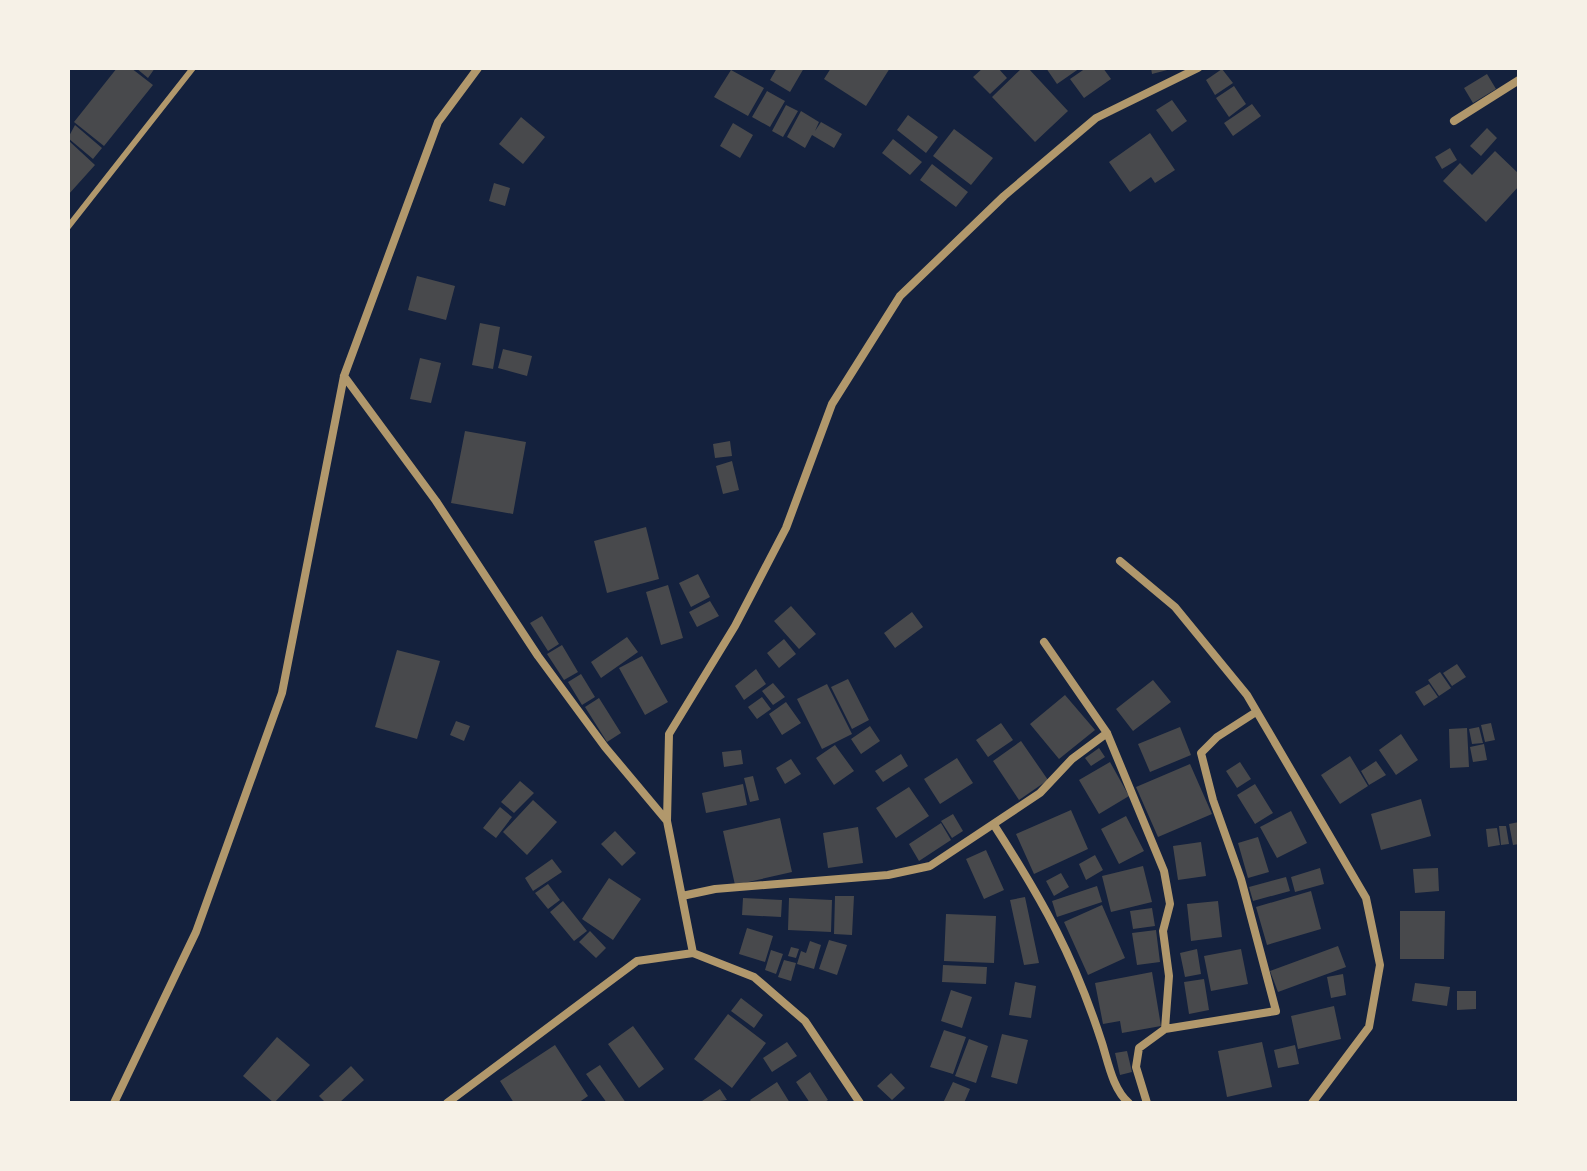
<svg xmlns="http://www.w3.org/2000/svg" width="1587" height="1171" viewBox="0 0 1587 1171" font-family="Figtree,sans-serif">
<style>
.building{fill:#48494c}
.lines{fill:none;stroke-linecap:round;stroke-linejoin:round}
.service{stroke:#b1986c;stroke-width:6}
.minor{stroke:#b1986c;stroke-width:8}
</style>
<rect width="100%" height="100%" fill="#14213d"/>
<!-- building -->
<path class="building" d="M117,68H131L153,85L104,146L74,122Z
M136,68H155L148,78Z
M777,68H804L790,92L770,80Z
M831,68H890L866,106L824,79Z
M983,68H998L1007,78L990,94L973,77Z
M1022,68H1028L1068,111L1035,142L992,97Z
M1046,68H1080L1057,84Z
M1086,68H1103L1111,79L1084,98L1070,79Z
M1151,68H1171V69L1152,74Z
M1222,69L1233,83L1215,95L1206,80Z
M731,70L764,88L748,116L714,97Z
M1487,74L1496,89L1473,103L1464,88Z
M1234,86L1246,104L1229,117L1216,98Z
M767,91L785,101L770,127L752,117Z
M1172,100L1187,121L1172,132L1156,110Z
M1252,104L1261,116L1233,136L1224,123Z
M786,105L798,111L783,137L772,131Z
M801,111L819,122L815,131L821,122L842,134L834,148L812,135L805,148L787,137Z
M908,115L938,137L926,153L897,130Z
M521,117L545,137L523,164L499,144Z
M733,123L753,135L740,158L720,146Z
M75,125L102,148L93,159L68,138Z
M1487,128L1497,138L1481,156L1470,146Z
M954,129L993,158L971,185L933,156Z
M1150,133L1175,170L1155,183L1151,177L1130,192L1109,162Z
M893,139L922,162L910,175L882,153Z
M68,140L95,165L68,195Z
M1450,148L1457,160L1442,169L1435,157Z
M1495,151L1519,174V186L1486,222L1443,181L1460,163L1472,175Z
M932,164L968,192L956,207L920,180Z
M494,183L510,188L505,206L489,201Z
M417,276L455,286L446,320L408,310Z
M480,323L500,327L493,369L472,365Z
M503,349L532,356L527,376L498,368Z
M420,358L441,363L431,403L410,399Z
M465,431L526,442L513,514L451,503Z
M730,441L732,456L715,458L713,444Z
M732,461L739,490L723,494L716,466Z
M646,527L659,579L607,593L594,541Z
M698,574L710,597L691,607L679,583Z
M668,585L683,638L661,645L646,592Z
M710,601L719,616L697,627L689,612Z
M791,606L816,634L799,649L774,621Z
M912,612L923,627L895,648L884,633Z
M542,616L559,644L548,651L530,623Z
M627,637L638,652L601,678L591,662Z
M784,639L796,654L779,668L767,653Z
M562,645L578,672L564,680L547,654Z
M397,650L440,661L417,739L375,727Z
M642,656L668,702L645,715L619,668Z
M1457,664L1466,677L1452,686L1443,673Z
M756,669L766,684L744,700L735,686Z
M1440,672L1451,688L1439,696L1428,680Z
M581,674L595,697L582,705L568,682Z
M848,679L869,720L852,729L831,687Z
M1153,680L1171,702L1133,731L1116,709Z
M773,683L785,697L773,705L762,691Z
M827,684L852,734L822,749L797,699Z
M1429,684L1438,697L1424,706L1415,692Z
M1065,695L1095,730L1059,759L1030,724Z
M762,697L771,709L757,719L748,707Z
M599,698L621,733L607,742L585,707Z
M786,702L801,723L782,735L769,714Z
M456,721L470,726L464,741L450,735Z
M1001,723L1013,740L988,757L976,740Z
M1491,723L1495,740L1485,742L1481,725Z
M870,726L880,741L861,754L851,739Z
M1180,727L1191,755L1150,772L1138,744Z
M1479,727L1483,743L1472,744L1469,729Z
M1467,728L1469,767L1450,768L1449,729Z
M1401,734L1418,760L1396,775L1379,750Z
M1021,741L1048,780L1019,800L993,761Z
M1484,744L1487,760L1473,762L1470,747Z
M835,745L854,771L834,785L816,758Z
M1099,748L1105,757L1091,766L1085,758Z
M741,750L743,764L724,767L722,752Z
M901,754L908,766L883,782L875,771Z
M1350,756L1368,786L1340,804L1321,775Z
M957,758L973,783L940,804L924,779Z
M791,759L801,774L785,784L776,768Z
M1376,761L1386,775L1369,785L1361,771Z
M1110,762L1129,796L1099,814L1079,780Z
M1240,762L1251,779L1237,788L1226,771Z
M1190,764L1212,814L1158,837L1136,787Z
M753,776L759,800L750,802L744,778Z
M520,781L534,793L514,813L501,802Z
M743,784L747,805L706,813L702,793Z
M1255,784L1273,813L1255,824L1237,795Z
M909,787L929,816L896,838L876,808Z
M1421,799L1431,836L1381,850L1371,814Z
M533,800L557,822L527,855L503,832Z
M500,807L512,817L496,838L483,828Z
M1071,810L1088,849L1034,874L1016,834Z
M1291,811L1307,843L1277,858L1260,827Z
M953,814L963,831L952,838L941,821Z
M1126,816L1144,851L1119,864L1101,829Z
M780,818L792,872L735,885L723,831Z
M1519,822V844L1513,845L1509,824Z
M941,823L951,840L919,861L909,844Z
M1499,826H1506L1509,844L1501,845Z
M858,827L863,863L828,868L823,833Z
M1497,828L1500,845L1488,847L1486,829Z
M615,831L636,853L622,866L601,844Z
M1258,837L1269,872L1248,878L1238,843Z
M1201,842L1206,876L1178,880L1173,846Z
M986,850L1004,890L984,899L966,859Z
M1095,855L1103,870L1086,880L1079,864Z
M552,859L562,872L533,891L525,878Z
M1143,866L1152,902L1111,912L1102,876Z
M1320,868L1324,884L1295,892L1291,877Z
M1438,868L1439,891L1415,893L1413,869Z
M1061,873L1069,887L1054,896L1046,881Z
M1286,877L1290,891L1253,901L1249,887Z
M609,878L641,899L613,940L582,919Z
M548,884L560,900L548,909L535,893Z
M1097,886L1102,902L1057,917L1052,901Z
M1311,891L1321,929L1267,945L1256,907Z
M835,896H854L852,935L834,934Z
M1025,897L1039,963L1024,965L1010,900Z
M743,898L782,900L781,917L742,915Z
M789,898L832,900L831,932L788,930Z
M563,901L587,931L574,941L550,912Z
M1218,901L1222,937L1191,941L1187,904Z
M1102,905L1125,958L1088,975L1064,922Z
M1152,908L1155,926L1133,929L1130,911Z
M1400,911H1445L1444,959H1400Z
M946,914L996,916L994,963L944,961Z
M747,928L773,936L765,962L739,954Z
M1156,930L1160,962L1137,965L1132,933Z
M590,931L606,948L596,958L579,942Z
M829,940L847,945L837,975L819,969Z
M810,941L821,945L814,969L797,964L801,951L806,953Z
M1338,946L1346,967L1278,992L1270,971Z
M791,947L799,949L796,958L788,956Z
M1197,949L1201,974L1185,977L1180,953Z
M1241,949L1248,984L1211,991L1204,956Z
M771,950L783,954L776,974L765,970Z
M784,960L796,963L791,981L778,977Z
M943,965L987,967L986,984L942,982Z
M1152,972L1161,1026L1122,1033L1120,1021L1103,1024L1095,983Z
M1343,974L1346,995L1331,998L1327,977Z
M1204,979L1209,1010L1189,1014L1184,982Z
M1015,982L1036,986L1031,1018L1009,1015Z
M1415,983L1450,987L1447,1006L1412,1001Z
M951,990L972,997L962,1028L941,1021Z
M1457,991H1476V1009L1457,1010Z
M741,998L763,1015L754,1028L731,1011Z
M1334,1006L1341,1039L1298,1049L1291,1016Z
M728,1014L766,1043L732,1088L694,1059Z
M633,1026L664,1069L639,1088L608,1044Z
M944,1030L966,1037L953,1074L930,1067Z
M1002,1034L1028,1040L1017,1084L991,1077Z
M277,1037L310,1065L274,1103L243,1076Z
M969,1039L988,1046L976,1083L955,1076Z
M787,1042L797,1056L772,1072L763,1058Z
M1262,1042L1272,1087L1227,1097L1218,1051Z
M555,1045L588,1096L578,1103H514L500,1081Z
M1295,1045L1299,1064L1278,1068L1274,1050Z
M1127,1051L1132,1072L1120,1075L1115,1053Z
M600,1065L626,1103H607L586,1074Z
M351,1066L364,1080L339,1103H326L319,1096Z
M810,1072L828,1100L823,1103H810L796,1082Z
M891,1073L905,1088L892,1100L877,1086Z
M777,1082L790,1103H752L750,1100Z
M953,1082L970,1089L964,1103H943Z
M720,1089L727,1100L704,1103L702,1101Z"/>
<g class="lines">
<!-- service -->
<path class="service" d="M68,227L193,68"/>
<!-- minor -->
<path class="minor" d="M1454,121L1519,80
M344,376L436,501L538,656L605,747L667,821L693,953
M1120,561L1175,607L1247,695L1366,898L1380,965L1369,1027L1312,1103
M1044,642L1107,733L1164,871L1170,904L1163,931L1169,976L1165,1029L1139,1048L1136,1067L1147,1103
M667,821L669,734L735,626L786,528L832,404L900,296L1004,196L1096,118L1198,68
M994,825C1043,901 1074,956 1102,1043C1108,1062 1113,1090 1129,1103
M682,896L715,889L888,875L930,866L1040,793L1072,759L1107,733
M1165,1029L1276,1011L1241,879L1213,800L1201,753L1217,737L1256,712
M114,1103L196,932L282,693L344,376L438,122L478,68
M447,1103L637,961L693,953L754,977L805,1021L860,1103"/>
</g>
<!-- border -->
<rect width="1587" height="1171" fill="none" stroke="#f6f1e7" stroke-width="140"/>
</svg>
